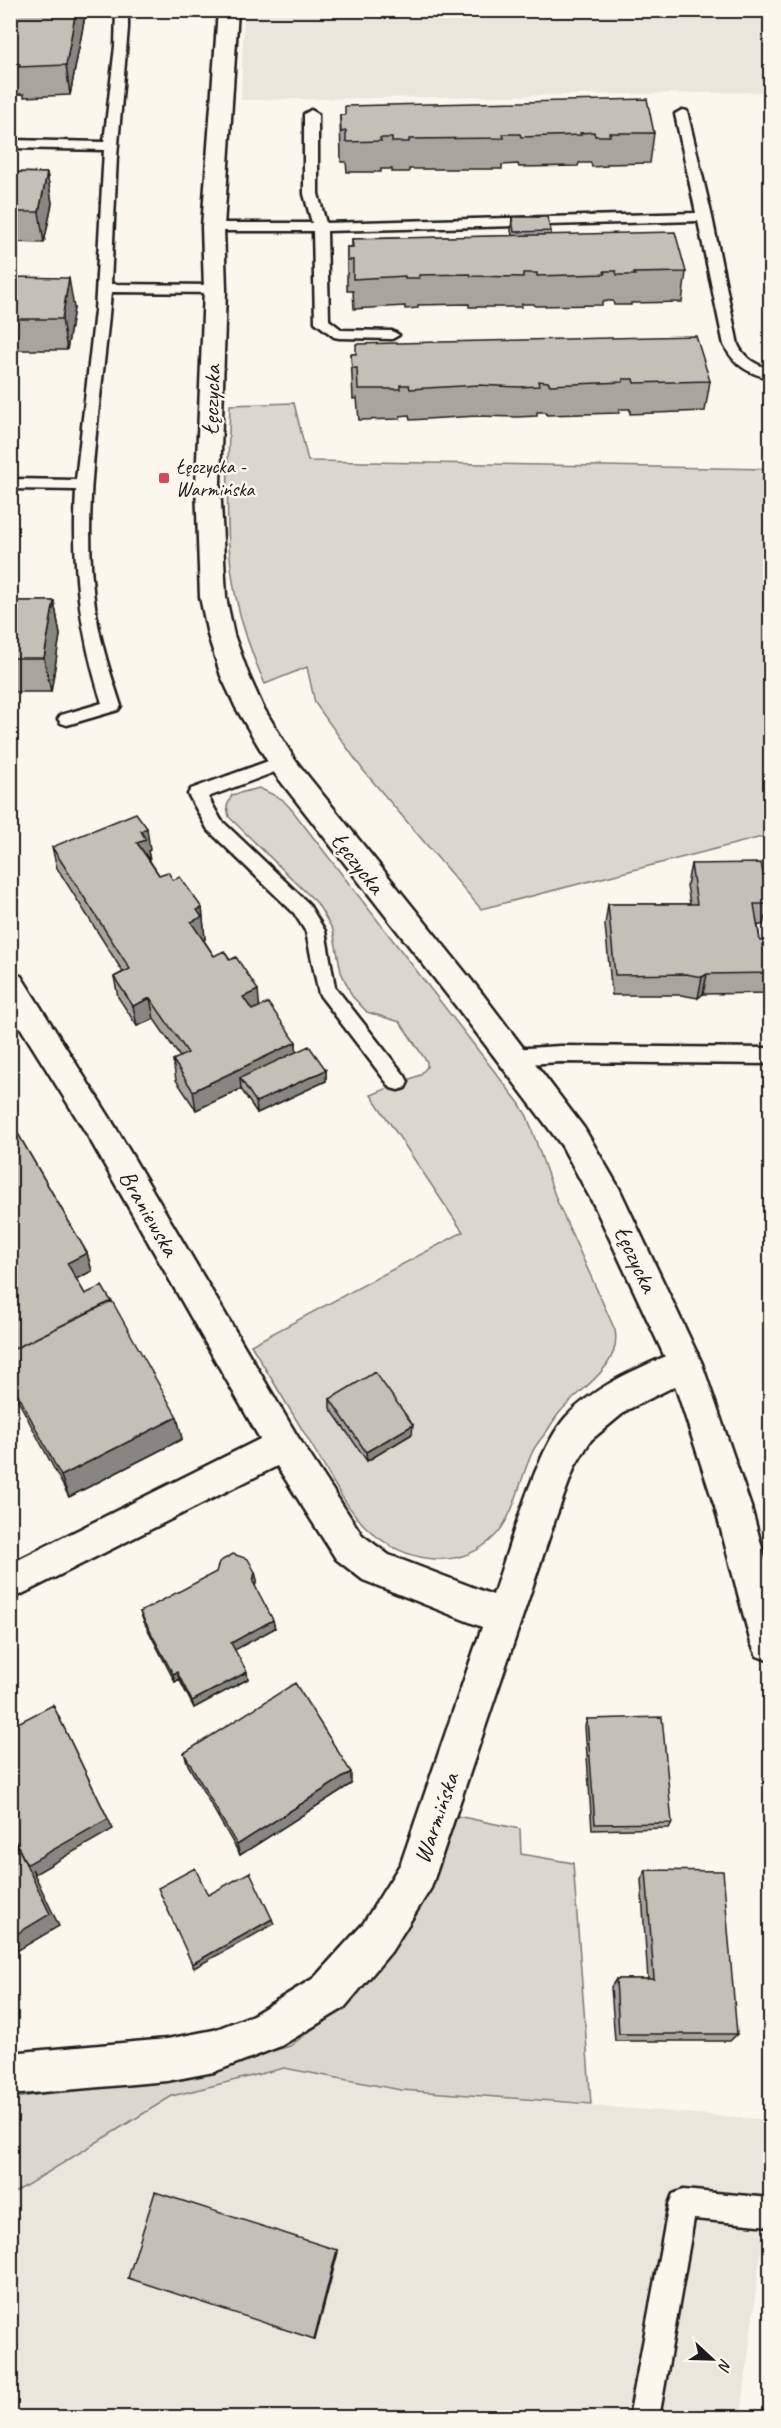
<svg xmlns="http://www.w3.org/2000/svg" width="781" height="2428" viewBox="0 0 781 2428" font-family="Caveat,sans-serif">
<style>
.built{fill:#eae6dc}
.green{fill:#dad7ce;stroke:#7b7a75;stroke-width:1.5}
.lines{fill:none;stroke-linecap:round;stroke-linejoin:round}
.service-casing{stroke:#1c1c1c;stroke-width:5}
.minor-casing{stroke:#1c1c1c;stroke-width:5}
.secondary-casing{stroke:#1c1c1c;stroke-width:5}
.service{fill:#fbf7ec;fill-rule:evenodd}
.minor{fill:#fbf7ec;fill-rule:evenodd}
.secondary{fill:#fbf7ec;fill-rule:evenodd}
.wall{fill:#a8a59e;stroke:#1c1c1c;stroke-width:1.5}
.shaded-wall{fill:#888681;stroke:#1c1c1c;stroke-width:1.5}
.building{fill:#c3c0b8;stroke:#1c1c1c;stroke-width:1.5}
.poi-dot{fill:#d1495b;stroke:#fbf7ec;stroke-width:2}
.labels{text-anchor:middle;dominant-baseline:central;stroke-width:5;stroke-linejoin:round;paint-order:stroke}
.far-poi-label{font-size:20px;fill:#1c1c1c;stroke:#fbf7ec;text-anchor:start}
.street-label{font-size:24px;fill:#1c1c1c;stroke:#fbf7ec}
</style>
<rect width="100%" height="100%" fill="#fbf7ec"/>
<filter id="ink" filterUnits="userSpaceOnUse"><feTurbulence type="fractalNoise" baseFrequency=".0167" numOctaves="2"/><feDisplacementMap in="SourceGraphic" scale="12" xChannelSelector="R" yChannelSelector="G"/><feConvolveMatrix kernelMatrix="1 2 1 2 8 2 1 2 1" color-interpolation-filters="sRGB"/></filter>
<g filter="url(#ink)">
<!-- built -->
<path class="built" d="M244,11H770V92L241,100Z
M284,2068L401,2090L770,2120V2174L741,2417L11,2418V2195L172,2096Z"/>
<!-- green -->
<path class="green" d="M294,403L308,461L770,469V835L481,909L363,770L315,703L307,667L265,684C253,657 243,630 237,602C223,541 228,467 230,405Z
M259,788L282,799L292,810L519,1103L527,1116L557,1201L615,1330C622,1367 581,1387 560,1412C555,1418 551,1425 547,1431C542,1438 535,1445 532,1453C519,1480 516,1514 495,1536C458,1573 404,1562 368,1529C346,1508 332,1480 317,1454C295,1418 273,1381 251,1345L463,1232L371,1095L420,1075L427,1067V1062L400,1022L367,1012L352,996L341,972L333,930L317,903L229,817L227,806L232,795Z
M457,1816L520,1829L521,1854L573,1863L591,2104L401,2090L284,2068L172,2096L11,2195V2099L91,2085L192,2074L290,2046L345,2005L412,1913L441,1860Z"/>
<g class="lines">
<!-- service casing -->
<g class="service-casing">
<path id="service" d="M116,10H128V28L117,156L111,284L215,285L222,289L215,293L111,292C103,399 79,506 96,613C101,645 111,675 121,706L118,710L67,725L61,723L58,719L61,715L102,703C79,630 72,566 76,490L10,489V479L76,480L95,311L104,150L10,148V140L104,142L115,46Z
M311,110L318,114V194L326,223L696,213L675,114L682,110L687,111L712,217L738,345C745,359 756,365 770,369V378C749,374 734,365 724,345L698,221L327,231L329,320L342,330L392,331L399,335L392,339L339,338L334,337L315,322L313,231H213L206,227L213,223H312L304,194V114Z
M282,756L288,757L291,762L288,767L208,797L221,820L308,903L325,931L335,987L405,1076L408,1082L405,1088L398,1090L391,1088L319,994L306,932L294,913L208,830L188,794L191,789Z
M560,1046L770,1048V1064L560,1062L512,1065L505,1063L502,1057L505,1051L512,1049Z
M683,2190L770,2198V2226L694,2219L659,2418H629L669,2204L673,2194Z"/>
</g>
<!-- minor casing -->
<g class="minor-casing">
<path id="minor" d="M10,972L21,976L110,1118L296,1434L362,1535L389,1555L493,1595C509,1549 535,1452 566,1417C595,1386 635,1370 673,1353L685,1349L697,1353L702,1364L697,1375L627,1410L591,1440L575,1466L557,1514L431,1888L391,1952L344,2008L281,2046L214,2072L167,2081L10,2095V2053L167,2039L214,2030L253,2015L314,1978L363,1924L401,1863L482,1627L363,1580L336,1559L277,1466L10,1600V1564L260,1439L88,1136L10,1011Z"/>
</g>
<!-- secondary casing -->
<g class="secondary-casing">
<path id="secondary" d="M218,10H238L224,227L226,289L220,484L226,597L234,635L249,676L263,707L295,760L481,992L584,1128L619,1188L702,1364L751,1507L770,1577V1661L757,1656L751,1643L715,1507L668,1364L594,1205L562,1146L459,1010L275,774L236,708L221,676L208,635L200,597L196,484L204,289L202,227Z"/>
</g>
<!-- service -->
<use href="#service" class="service"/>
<!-- minor -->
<use href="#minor" class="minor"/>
<!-- secondary -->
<use href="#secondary" class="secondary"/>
</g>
<!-- wall -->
<path class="wall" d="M10,10H84L85,16L70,95L24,97V94L10,95Z
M340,115L654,133L650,163L607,164V166L592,167L591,163H579L578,166L519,167L518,164L502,165V169H409V172H392V169H381V172H347L346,162H341Z
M10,172L47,173L52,203L44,243L10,242Z
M512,217L551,231V235L686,272L682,302L631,303V305H614L613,301H608L602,302V305L535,306L534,304H522L521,307H469V304L418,305V308L405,309V306L354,309L353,291H347V247H352V239L512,236L511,230Z
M10,277L74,308L67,350H10Z
M351,354L710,381L705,411L630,414V409H620L619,413L547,415L546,412H537V416L517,417L477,416L410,420L409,415L400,416V419L359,420L357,398L353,399Z
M10,601H54L60,635L51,692H10Z
M52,847L150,850L148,851L150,861L159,875L173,880L202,908L204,929L205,939H203L214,956L259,1007L296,1042V1052L326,1070V1081L257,1113L241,1089L196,1110L176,1080L173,1060L180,1057L154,1019L137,1026L118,997L114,977L123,972L57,868Z
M691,864L764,878L771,877V917H765L763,925H758L760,941L771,940V993L703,994L698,998L681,995H612L605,925L608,904H690L687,885Z
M10,1120L87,1253L92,1271L76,1279L85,1294L177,1417L182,1439L69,1497L10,1385Z
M330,1399L412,1434L367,1461L330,1408Z
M257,1580L255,1586L275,1628L234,1650L248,1679L194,1708L179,1679L175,1682L143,1620L140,1612Z
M587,1719L672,1823L669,1828L592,1830L585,1726Z
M184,1753L351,1784L240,1855L188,1765Z
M646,1870L737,2034L730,2041H615L611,1987L616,1979H648L641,1880Z"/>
<!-- shaded-wall -->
<path class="shaded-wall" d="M76,10H84L85,16L70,95L66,65Z
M47,173L52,203L44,243L39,212Z
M69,278L74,308L67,350L62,319Z
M54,601L60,635L51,692L44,658Z
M147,828L150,850L148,851L150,861L137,843L141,831Z
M202,908L205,939L194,943L191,922L197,910Z
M707,974L703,994L698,998L702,977Z
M258,990L260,1011L245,1018L243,997Z
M150,998L154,1019L137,1026L133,1006Z
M296,1042L297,1062L240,1078L241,1089L196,1110L193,1091Z
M326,1070V1081L257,1113L256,1102Z
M87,1253L92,1271L72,1281L67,1263Z
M177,1417L182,1439L69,1497L61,1476Z
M413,1425L412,1434L367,1461L366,1452Z
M255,1572L257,1580L254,1590L253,1582Z
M273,1620L275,1628L233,1651L231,1643Z
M177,1672L179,1679L175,1682L173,1674Z
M247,1672L248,1679L194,1708L192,1701Z
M53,1705L113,1829L35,1874L32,1869L59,1926L10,1955V1938Z
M351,1772V1784L240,1855L237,1845Z
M272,1919L274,1924L194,1968L192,1964Z
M337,2250L338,2252L315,2340L314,2339Z"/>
<!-- building -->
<path class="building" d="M10,10H76L66,65L19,67L20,64H10Z
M647,99L654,133H609L610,136H595L594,132L580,133L581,135L521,137L520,134H503L504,138L409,139V142H392V138H380L381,141L346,142V131L341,132L340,115H345V106Z
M10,172L47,173L39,212H10Z
M512,217H547L551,231L514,232Z
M675,232L686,272L634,273L635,275H617L616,271H604L605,274L537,276V273H523V277L471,276L470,274L419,275V278H405V276L353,279V260H347V247H353L352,239Z
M10,277L69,278L62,319H10Z
M696,336L710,381L634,383L633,379H623V382L550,385L548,382L538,381L539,386L519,387L479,385L410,389L409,385H400V389H358L357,368H352L351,354H356V344Z
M10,601H54L44,658H10Z
M136,813L147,828L141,831L146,840L137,843L159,875L168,872L173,880L180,877L202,908L197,910L202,917L191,922L214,956L224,951L230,960L236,957L258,990L243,997L252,1010L268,1003L296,1042L193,1091L173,1060L188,1053L150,998L133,1006L114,977L130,969L52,847Z
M761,863L764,878L771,877V896H767L769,904H754L760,941L771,940V973L707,974L702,977L686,974L615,975L608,904H697L691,864Z
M309,1046L326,1070L256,1102L240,1078Z
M10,1120L87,1253L67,1263L85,1294L102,1286L111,1301L10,1351Z
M112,1301L177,1417L61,1476L10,1379V1351Z
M375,1372L413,1425L366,1452L330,1399Z
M233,1554L248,1559L255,1572L253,1582L273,1620L231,1643L247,1672L192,1701L177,1672L173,1674L140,1612L216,1572L219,1562Z
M295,1683L351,1772L237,1845L184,1753Z
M53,1705L108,1819L28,1864L26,1863L10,1830V1727Z
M662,1717L672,1823L595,1824L587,1719Z
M10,1831L50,1914L10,1938Z
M195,1868L208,1895L250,1872L272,1919L192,1964L158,1888Z
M646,1870L723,1871L737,2034H619L616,1979H654Z
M155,2192L337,2250L314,2339L128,2278Z"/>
</g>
<!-- markers -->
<rect class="poi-dot" x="158" y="472" width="12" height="12" rx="3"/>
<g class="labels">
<!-- far-poi labels -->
<g class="far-poi-label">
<text x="176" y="466">Łęczycka -<tspan x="176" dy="23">Warmińska</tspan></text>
</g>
<!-- street labels -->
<g class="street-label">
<text transform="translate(211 400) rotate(-88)">Łęczycka</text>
<text transform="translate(358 863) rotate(52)">Łęczycka</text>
<text transform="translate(149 1213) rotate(60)">Braniewska</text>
<text transform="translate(636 1259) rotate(65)">Łęczycka</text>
<text transform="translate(436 1818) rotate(-71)">Warmińska</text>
</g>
</g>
<!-- margin -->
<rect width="781" height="2428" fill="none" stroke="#fbf7ec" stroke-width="36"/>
<rect x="18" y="18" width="745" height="2392" fill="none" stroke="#1c1c1c" stroke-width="2" filter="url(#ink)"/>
<!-- north arrow -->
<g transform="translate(712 2359) rotate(112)" stroke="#fbf7ec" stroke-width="4.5" paint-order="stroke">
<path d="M0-4.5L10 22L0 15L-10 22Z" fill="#1c1c1c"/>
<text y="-9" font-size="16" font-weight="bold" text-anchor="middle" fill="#1c1c1c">N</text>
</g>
</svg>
